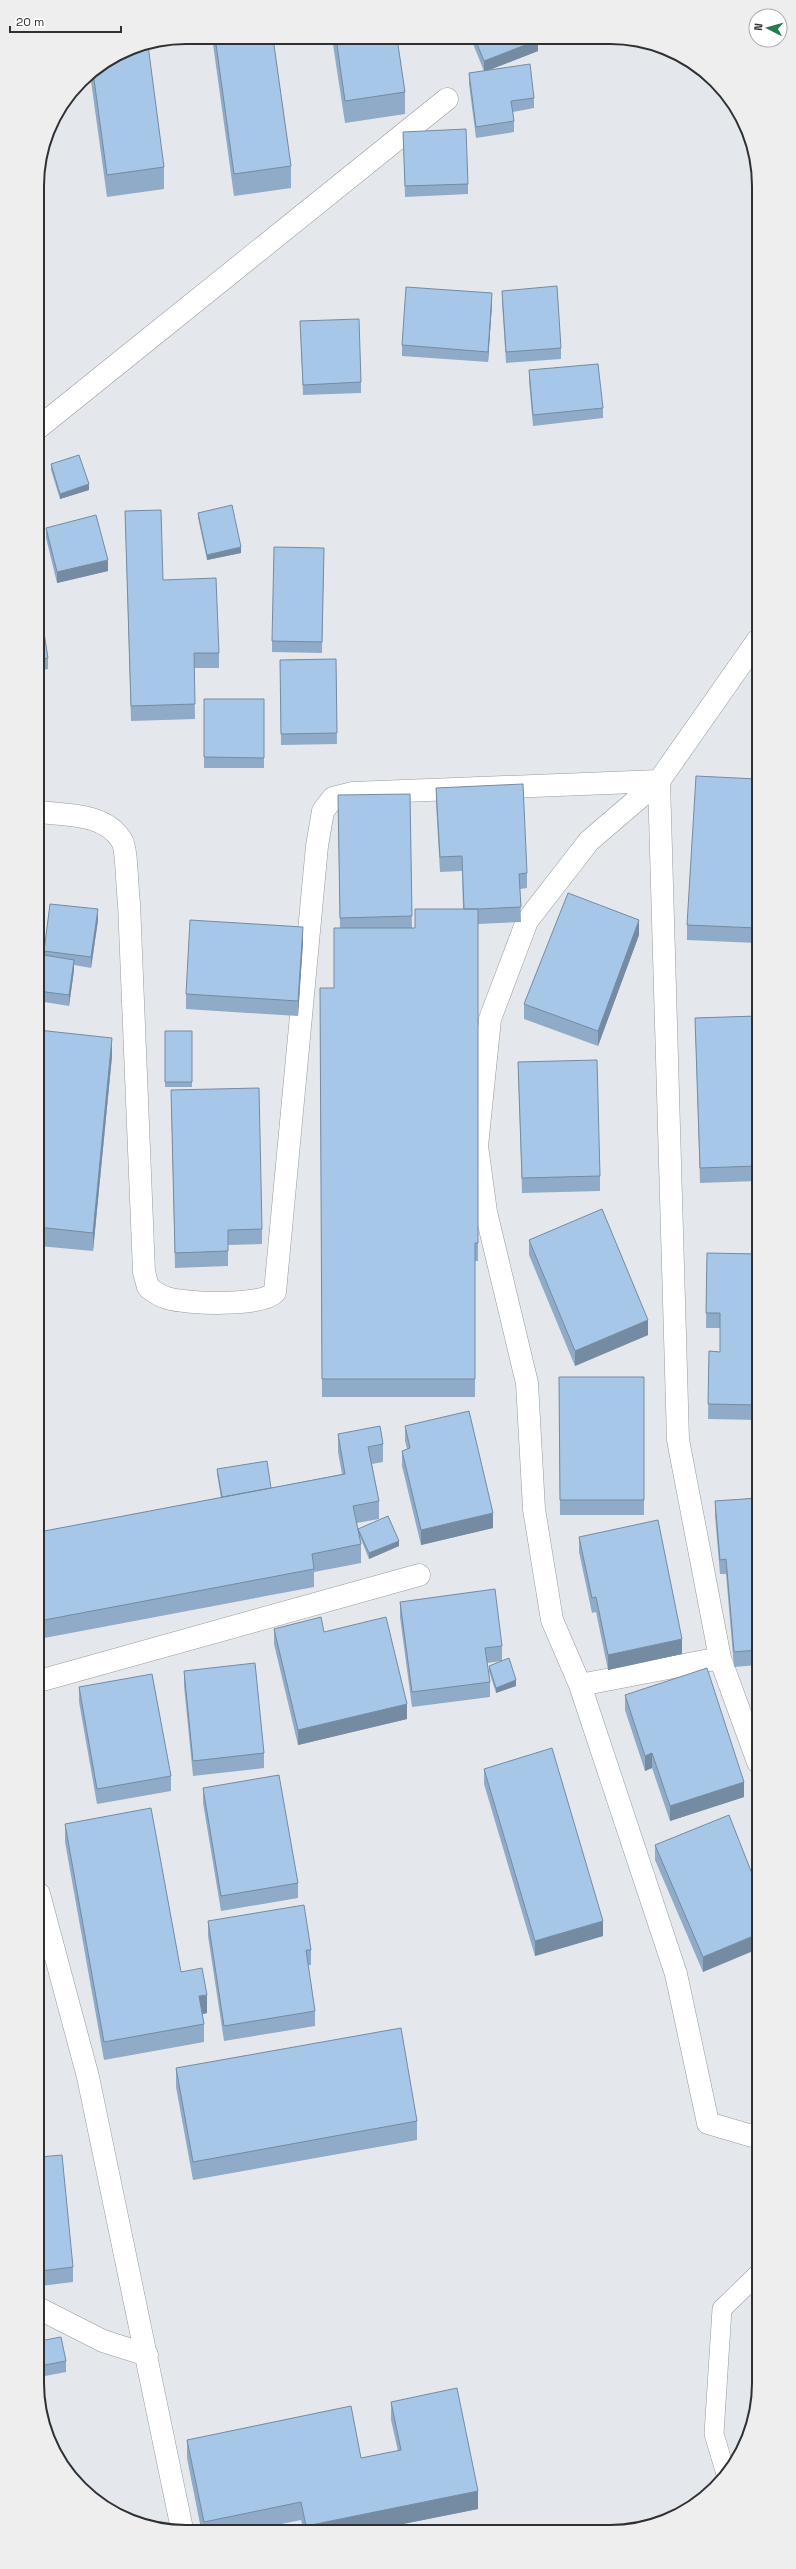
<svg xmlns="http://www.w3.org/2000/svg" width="796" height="2569" viewBox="0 0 796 2569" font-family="'Space Grotesk',sans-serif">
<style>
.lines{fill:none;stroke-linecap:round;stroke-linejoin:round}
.service-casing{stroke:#969a9e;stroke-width:20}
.minor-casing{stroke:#969a9e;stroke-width:23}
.service{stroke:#fff;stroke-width:19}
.minor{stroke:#fff;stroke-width:22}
.wall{fill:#8fabc7}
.shaded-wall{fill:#748ba2}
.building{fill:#a6c7e7;stroke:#748ba2}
.rim{fill:none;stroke:#2e3031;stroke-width:2}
</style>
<rect width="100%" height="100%" fill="#e4e8ed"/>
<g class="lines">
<!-- service casing -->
<g class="service-casing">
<path id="service" d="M726,2474L714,2434L722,2309L759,2273"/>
</g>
<!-- minor casing -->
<g class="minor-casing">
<path id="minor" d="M38,428L447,99
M757,641L659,781L678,1440L720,1658L758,1762
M659,781L589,841L527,921L490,1019L477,1146L486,1212L527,1383L534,1509L552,1620L580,1685L676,1974L708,2123L752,2136L758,2134
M38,812C66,815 106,813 122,841C127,849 127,890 129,903L144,1272L148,1287C154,1292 160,1296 167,1298C186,1304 264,1307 275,1292L317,846L323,811L333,798L353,793L659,781
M39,1681L419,1575
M580,1685L720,1658
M39,1894L88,2077L182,2529
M40,2309L103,2341L147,2355"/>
</g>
<!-- service -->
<use href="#service" class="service"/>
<!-- minor -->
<use href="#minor" class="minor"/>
</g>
<!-- wall -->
<path class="wall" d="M212,37L273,38L291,166V188L234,196Z
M332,38H397L405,92V114L345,123Z
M471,39H538V51L489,70L534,98V108L513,112L514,121V132L476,138L469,84V73L484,71Z
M129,48L164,167V189L107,197L90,74Z
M403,132L468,184V194L405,197Z
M502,291L561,348V359L506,363L502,301Z
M492,304L488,362L402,356V345Z
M300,321L361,382V393L303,395Z
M529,370L603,408V418L533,426L529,381Z
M51,464L89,490L60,499L51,470Z
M125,511L163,580L219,653V668H194L195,719L131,721Z
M198,513L241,553L207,560L198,518Z
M46,528L108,571L57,583L46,538Z
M324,548L322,653L272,652V641Z
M38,595L48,658V669L38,671Z
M336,659L337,744L281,745L280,660Z
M204,699H264V768H204Z
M757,779V943L687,940V925Z
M436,788L527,873V888L520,889L521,922L478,924V1261H475V1397H322L320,988H334L340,928L338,810L410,794L412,928H415L463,909L462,871L440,872L436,803Z
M98,920L91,968L74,965V970L69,1006L38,1001V954L44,955V951Z
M639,935L598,1046L524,1019V1004Z
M303,942L298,1016L186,1009V994Z
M757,1016V1181L700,1183L695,1018Z
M38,1030L112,1056L93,1251L39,1246Z
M165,1031H192V1087H165Z
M518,1062L600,1176V1191L522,1193Z
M171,1090L262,1229V1244L228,1245V1266L175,1268Z
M529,1240L648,1335L575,1366L529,1255Z
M707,1253L757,1254L758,1420L708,1419L709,1351L720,1352V1328H706Z
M559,1377H644V1515H560Z
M405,1426L493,1528L421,1545L402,1466V1451L407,1449L405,1441Z
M338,1434L383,1444V1462L372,1464L379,1501V1519L357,1523L358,1531V1529L399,1546L369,1559L360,1537L361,1544V1563L314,1572V1587L39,1639V1532L221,1498L217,1474V1469L271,1488L342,1474L338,1452Z
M758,1498V1665L734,1667L726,1574H720L715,1516V1501Z
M579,1537L682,1654L608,1670L596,1612L592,1613L579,1552Z
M400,1602L502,1646V1661L487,1663L490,1682V1697L412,1707L400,1617Z
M274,1629L324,1632L407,1719L298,1745L274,1644Z
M489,1666L516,1686L496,1693L489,1671Z
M184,1671L264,1753V1768L193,1776L184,1686Z
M79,1687L171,1776V1791L97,1804L79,1702Z
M625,1695L744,1797L670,1821L652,1768L645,1771L625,1710Z
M484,1769L603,1936L535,1956L484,1784Z
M203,1788L298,1883V1898L221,1911L203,1803Z
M65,1824L181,1972L207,2013L202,2014L204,2024V2042L104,2060L65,1842Z
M655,1845L758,1889L703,1972L655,1860Z
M208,1921L311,1950V1965H308L315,2011V2026L224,2041L208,1936Z
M39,2060L41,2067V2077L39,2078Z
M176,2068L417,2121V2140L193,2180L176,2087Z
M39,2126L43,2147V2157L73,2267V2282L41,2286L40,2273Z
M40,2341L66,2361V2372L40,2377Z
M391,2402L478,2509L378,2529H303L301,2520L257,2529H201L187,2458V2440L361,2458L398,2451L391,2420Z"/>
<!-- shaded-wall -->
<path class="shaded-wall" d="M538,40V51L484,72V61Z
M492,293V304L488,362V352Z
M89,484V490L60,499V494Z
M241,547V553L207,560V555Z
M108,560V571L57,583V572Z
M98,909V920L91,968V957Z
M639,920V935L598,1046V1031Z
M303,927V942L298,1016V1001Z
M74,960V970L69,1006V995Z
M112,1038V1056L93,1251V1233Z
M648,1320V1335L575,1366V1351Z
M493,1513V1528L421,1545V1530Z
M399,1541V1546L369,1559V1553Z
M682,1639V1654L608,1670V1655Z
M516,1680V1686L496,1693V1688Z
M407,1704V1719L298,1745V1730Z
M652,1753V1768L645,1771V1756Z
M744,1782V1797L670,1821V1806Z
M603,1921V1936L535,1956V1941Z
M758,1934V1949L703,1972V1957Z
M207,1995V2013L199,2015V1996Z
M478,2491V2509L378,2529H306V2526Z"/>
<!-- building -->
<path class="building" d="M215,37L273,38L291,166L234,174Z
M336,38H397L405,92L345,101Z
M475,39H538V40L484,61Z
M148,45L164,167L107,175L93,72L129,48Z
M530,64L534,98L511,101L514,121L476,127L469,73Z
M466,129L468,184L405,186L403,132Z
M557,286L561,348L506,352L502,291Z
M406,287L492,293L488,352L402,345Z
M359,319L361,382L303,385L300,321Z
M598,364L603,408L533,415L529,370Z
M79,455L89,484L60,494L51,464Z
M232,505L241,547L207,555L198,513Z
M161,510L163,580L216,578L219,653H194L195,704L131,706L125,511Z
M96,515L108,560L57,572L46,528Z
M274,547L324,548L322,642L272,641Z
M38,595L48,658L38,660Z
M336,659L337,733L281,734L280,660Z
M204,699H264V758L204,757Z
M696,776L757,779V928L687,925Z
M523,784L527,873L519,874L521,907L478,909H464L462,856L440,857L436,788Z
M410,794L412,916L340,918L338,795Z
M568,893L639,920L598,1031L524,1004Z
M50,904L98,909L91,957L44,951Z
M415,909H478V1243H475V1379H322L320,988H334V928H415Z
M190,920L303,927L298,1001L186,994Z
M38,954L74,960L69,995L38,991Z
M757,1016V1166L700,1168L695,1018Z
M38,1030L112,1038L93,1233L38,1227Z
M165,1031H192V1082H165Z
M597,1060L600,1176L522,1178L518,1062Z
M259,1088L262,1229L228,1230V1251L175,1253L171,1090Z
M602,1209L648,1320L575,1351L529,1240Z
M707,1253L757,1254L758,1405L708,1404L709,1351L720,1352V1313H706Z
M559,1377H644V1500H560Z
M469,1411L493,1513L421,1530L402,1451L410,1448L405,1426Z
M380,1426L383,1444L368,1447L379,1501L353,1506L361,1544L312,1554L314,1569L39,1621V1532L345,1474L338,1434Z
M267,1461L271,1488L222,1497L217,1469Z
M758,1498V1650L734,1652L726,1559L720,1560L715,1501Z
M388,1516L399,1541L369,1553L358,1529Z
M658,1520L682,1639L608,1655L596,1597L592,1598L579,1537Z
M495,1589L502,1646L485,1648L490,1682L412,1692L400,1602Z
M321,1617L324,1632L386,1617L407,1704L298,1730L274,1629Z
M509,1658L516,1680L496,1688L489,1666Z
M255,1663L264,1753L193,1761L184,1671Z
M707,1668L744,1782L670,1806L652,1753L645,1756L625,1695Z
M152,1674L171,1776L97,1789L79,1687Z
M552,1748L603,1921L535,1941L484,1769Z
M279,1775L298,1883L221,1896L203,1788Z
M151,1808L181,1972L202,1968L207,1995L199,1996L204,2024L104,2042L65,1824Z
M729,1815L758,1889V1934L703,1957L655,1845Z
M304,1905L311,1950H306L315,2011L224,2026L208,1921Z
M401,2028L417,2121L193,2162L176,2068Z
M39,2126L43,2147L40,2148Z
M62,2155L73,2267L41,2271L40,2258V2157Z
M61,2337L66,2361L40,2366V2341Z
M457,2388L478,2491L306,2526L301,2502L204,2522L187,2440L351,2406L361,2458L401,2450L391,2402Z"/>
<!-- crop -->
<path d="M0 0H796V2569H0ZM186 44H610A142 142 0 0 1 752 186V2383A142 142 0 0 1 610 2525H186A142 142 0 0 1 44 2383V186A142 142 0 0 1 186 44Z" fill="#eeeeef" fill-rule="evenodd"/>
<path class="rim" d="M186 44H610A142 142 0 0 1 752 186V2383A142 142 0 0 1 610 2525H186A142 142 0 0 1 44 2383V186A142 142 0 0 1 186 44Z"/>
<!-- north arrow -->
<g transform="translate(768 28) rotate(276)"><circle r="19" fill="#ffffff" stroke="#abacad"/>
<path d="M0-3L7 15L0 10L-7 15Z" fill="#257c4f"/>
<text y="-6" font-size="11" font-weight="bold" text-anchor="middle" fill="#2e3031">N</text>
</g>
<!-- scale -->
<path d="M10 26v6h111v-6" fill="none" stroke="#2e3031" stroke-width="2"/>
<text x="16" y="26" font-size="12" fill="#2e3031" stroke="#ffffff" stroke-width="3" paint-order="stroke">20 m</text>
</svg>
